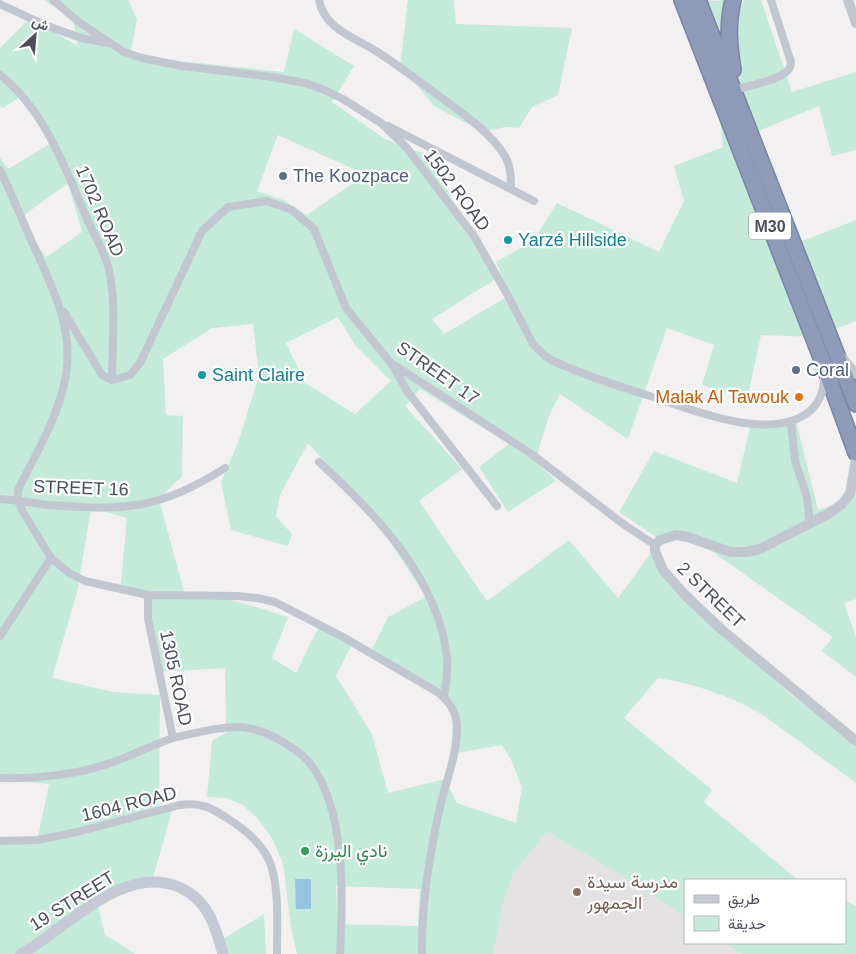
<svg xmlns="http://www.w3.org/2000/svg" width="856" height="954" viewBox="0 0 856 954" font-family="Helvetica,Vazirmatn,sans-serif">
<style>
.education{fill:#e3e1e1}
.green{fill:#c4eada;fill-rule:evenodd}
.water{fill:#96c3e1}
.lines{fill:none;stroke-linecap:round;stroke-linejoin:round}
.motorway-casing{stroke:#7985a4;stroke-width:18}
.minor{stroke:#c2c7cf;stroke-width:8}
.tertiary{stroke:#c2c7cf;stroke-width:10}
.secondary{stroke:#c5c9d6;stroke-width:11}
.motorway{stroke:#8d9ab8;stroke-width:15}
.service-dot{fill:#5c6f8a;stroke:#fff;stroke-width:2}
.culture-dot{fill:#0f9aa8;stroke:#fff;stroke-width:2}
.food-dot{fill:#e8710a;stroke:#fff;stroke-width:2}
.leisure-dot{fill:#2e9e5b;stroke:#fff;stroke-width:2}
.education-dot{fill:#8d6e63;stroke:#fff;stroke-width:2}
.labels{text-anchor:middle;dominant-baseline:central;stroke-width:4.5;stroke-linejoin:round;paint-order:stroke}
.shield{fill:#fff;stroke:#80848c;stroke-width:1}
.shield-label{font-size:16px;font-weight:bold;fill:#4a4f5b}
.service-label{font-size:18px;fill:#4e5e75;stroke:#fff;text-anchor:start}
.street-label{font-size:18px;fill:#4a4f5b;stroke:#fff}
.culture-label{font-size:18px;fill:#0d838f;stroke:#fff;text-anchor:start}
.food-label{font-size:18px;fill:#c56008;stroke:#fff;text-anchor:end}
.leisure-label{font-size:18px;fill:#27864d;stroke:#fff;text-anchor:start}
.education-label{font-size:18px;fill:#785e54;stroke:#fff;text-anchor:start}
</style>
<rect width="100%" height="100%" fill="#f2f0f0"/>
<!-- education -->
<path class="education" d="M547,832L631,881L685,916V943H725L742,954H493L503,903L514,872Z"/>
<!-- green -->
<path class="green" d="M44,0H128L137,19L130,56L284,72L294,29L354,66L332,102L385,139L412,150L433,155L451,198L496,279L432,319L444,334L510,295L496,262L533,241L557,203L659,252L684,201L674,166L723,147L715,71L744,0H761L792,92L856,72V150L832,156L819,106L756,132L802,241L856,220V321L815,337L761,335L747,400L702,385L714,345L667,328L628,439L560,394L549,416L535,461L556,481L508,512L479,467L509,444L420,389L405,406L462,469L419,501L487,601L569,540L618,598L650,554L697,610L791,695L856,744V783L763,715C730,696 696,684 658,678L624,718L712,790L704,802L798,880H685V916L631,881L547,832L514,872L503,903L493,954H297L291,928L283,863L272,838L258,819L243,805L227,798L207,797L212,741L227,732L226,727L225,668L158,672L143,598L120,593L127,518L91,508L77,592L52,678L113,692L160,695L159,807H173L151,885L97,902L105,935L136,954H0V838L38,837L49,784L0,780V158L8,169L55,141L22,96L3,108L0,106V48L30,18L78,46L73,19ZM278,135L358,171L352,184L307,215L283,200L257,191ZM68,183L82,232L46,257L19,219ZM338,317L355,345L391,381L355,414L305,383L286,343ZM253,324L259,375L239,440L221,482L231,530L288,546L292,534L276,517L280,495L308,443L375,519L426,597L388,617L369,656L443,699L453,717L451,754L502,745L511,760L522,787L516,823L457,803L445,779L388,793L372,734L336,676L351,646L319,626L296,673L272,658L288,617L236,601L184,592L159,499L182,476L183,416L166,415L163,359L212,328ZM336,886L420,889L418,926L338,924Z
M408,0H454L456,24L572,28L558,95L532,107L519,128L505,127L483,132L434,106L400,65Z
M707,0L715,1L727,0L722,35L716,19Z
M796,421L818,510L833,505L856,489V599L844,603L856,637V677L822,651L833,637L710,550L693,541L656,537L619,512L654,451L737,483L751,423Z
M845,900L856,906V954H742L725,943H845Z
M264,914L266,954H218L215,944Z"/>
<!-- water -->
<path class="water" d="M295,879H311V909H296Z"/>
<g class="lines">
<!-- motorway casing -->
<g class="motorway-casing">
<path id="motorway" d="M682,0L824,365L856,453
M698,0L856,404
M733,0C727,26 729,44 733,70"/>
</g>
<!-- minor -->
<path class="minor" d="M53,0L79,22L124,52L142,58L182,66L272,77L305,83L322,89L343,99L381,123L406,147L474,236L507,294L533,344L545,356L553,361C584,375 617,386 650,396C692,410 771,443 810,411C820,402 824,390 824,377
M319,0C324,28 353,37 376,51C395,63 413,77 431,90C455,108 489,130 505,156C511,167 511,177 511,189
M0,4L45,25L81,38L108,43
M0,75C45,110 66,170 88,221C94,235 104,251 108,266C117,301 112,344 112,380
M734,90C748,86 776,81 786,72C790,69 791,66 791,62L771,0
M388,126L534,201
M0,170C11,193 21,217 31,240C52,286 77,333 64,385C55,423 35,455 18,490V500L23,512L51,558L69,573L85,581L148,595L237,596L257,598L275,602L343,637L439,693C449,702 456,711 457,725C458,753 446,780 440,807C430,852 421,908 422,954
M64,312L102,375L112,380L130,375L140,363L202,231L228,207L267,201L292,210L314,229L346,308L391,363L530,453L626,526L655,545
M392,364L407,391L497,506
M791,422L795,461L807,497L810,524
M319,462C375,513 440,580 447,659C448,672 446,685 444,697
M0,499C17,500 33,503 50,505C79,507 112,510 142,504C171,499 200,484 225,468
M0,636L51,558
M173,738C195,733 218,727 240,727C256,728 270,734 283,742C294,749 304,755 312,766C346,813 343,898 340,954
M0,778C31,779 75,775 104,765C128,758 149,746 173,738L148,619V595
M0,841L37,840L77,832L180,805C202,802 212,808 230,820C244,829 260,843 268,858C280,883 277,926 277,954"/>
<!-- tertiary -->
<path class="tertiary" d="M848,0L856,23
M842,358L856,374
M856,459L850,494L842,504L828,514L760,549L746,552H730L688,537L676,535L660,540L655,545V551L663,570L685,595L721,629L856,741"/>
<!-- secondary -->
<path class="secondary" d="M21,954C66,929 124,863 179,887C208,900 215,925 223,954"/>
<!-- motorway -->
<use href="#motorway" class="motorway"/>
</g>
<!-- markers -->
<g class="service-dot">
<circle cx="283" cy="176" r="5"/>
<circle cx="796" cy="370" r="5"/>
</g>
<g class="culture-dot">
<circle cx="508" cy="240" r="5"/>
<circle cx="202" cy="375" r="5"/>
</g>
<circle class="food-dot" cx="799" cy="397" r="5"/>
<circle class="leisure-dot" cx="305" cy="851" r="5"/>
<circle class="education-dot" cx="577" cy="892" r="5"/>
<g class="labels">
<!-- shield labels -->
<rect class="shield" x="749" y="212.5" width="42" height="27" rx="4"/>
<g class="shield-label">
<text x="770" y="226">M30</text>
</g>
<!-- service labels -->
<g class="service-label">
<text x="293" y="176">The Koozpace</text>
<text x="806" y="370">Coral</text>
</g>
<!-- street labels -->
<g class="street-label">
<text transform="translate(457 190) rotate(53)">1502 ROAD</text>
<text transform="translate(100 211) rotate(67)">1702 ROAD</text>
<text transform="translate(438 373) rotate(35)">STREET 17</text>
<text transform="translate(81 488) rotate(2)">STREET 16</text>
<text transform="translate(711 595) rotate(44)">2 STREET</text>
<text transform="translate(176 678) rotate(78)">1305 ROAD</text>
<text transform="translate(129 804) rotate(-14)">1604 ROAD</text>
<text transform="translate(72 901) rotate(-32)">19 STREET</text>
</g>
<!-- culture labels -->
<g class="culture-label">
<text x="518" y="240">Yarzé Hillside</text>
<text x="212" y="375">Saint Claire</text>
</g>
<!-- food labels -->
<g class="food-label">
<text x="789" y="397">Malak Al Tawouk</text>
</g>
<!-- leisure labels -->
<g class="leisure-label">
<text x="315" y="851">نادي اليرزة</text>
</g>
<!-- education labels -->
<g class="education-label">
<text x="587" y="882">مدرسة سيدة<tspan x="587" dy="21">الجمهور</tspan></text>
</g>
</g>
<!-- legend -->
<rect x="684" y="879" width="162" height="65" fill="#ffffff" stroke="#b7b9bd"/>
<rect x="694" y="895" width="25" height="8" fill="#c5c9d6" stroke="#b7b9bd"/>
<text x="728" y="904" font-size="15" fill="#4a4f5b">طريق</text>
<rect x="694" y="916" width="25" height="15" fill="#c4eada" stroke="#b7b9bd"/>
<text x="728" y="929" font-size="15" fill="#4a4f5b">حديقة</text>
<!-- north arrow -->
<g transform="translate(35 35) rotate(26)" stroke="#ffffff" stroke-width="4" paint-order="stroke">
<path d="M0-4L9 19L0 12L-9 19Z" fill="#4a4f5b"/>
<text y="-8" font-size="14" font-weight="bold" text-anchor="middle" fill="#4a4f5b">ش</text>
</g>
</svg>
